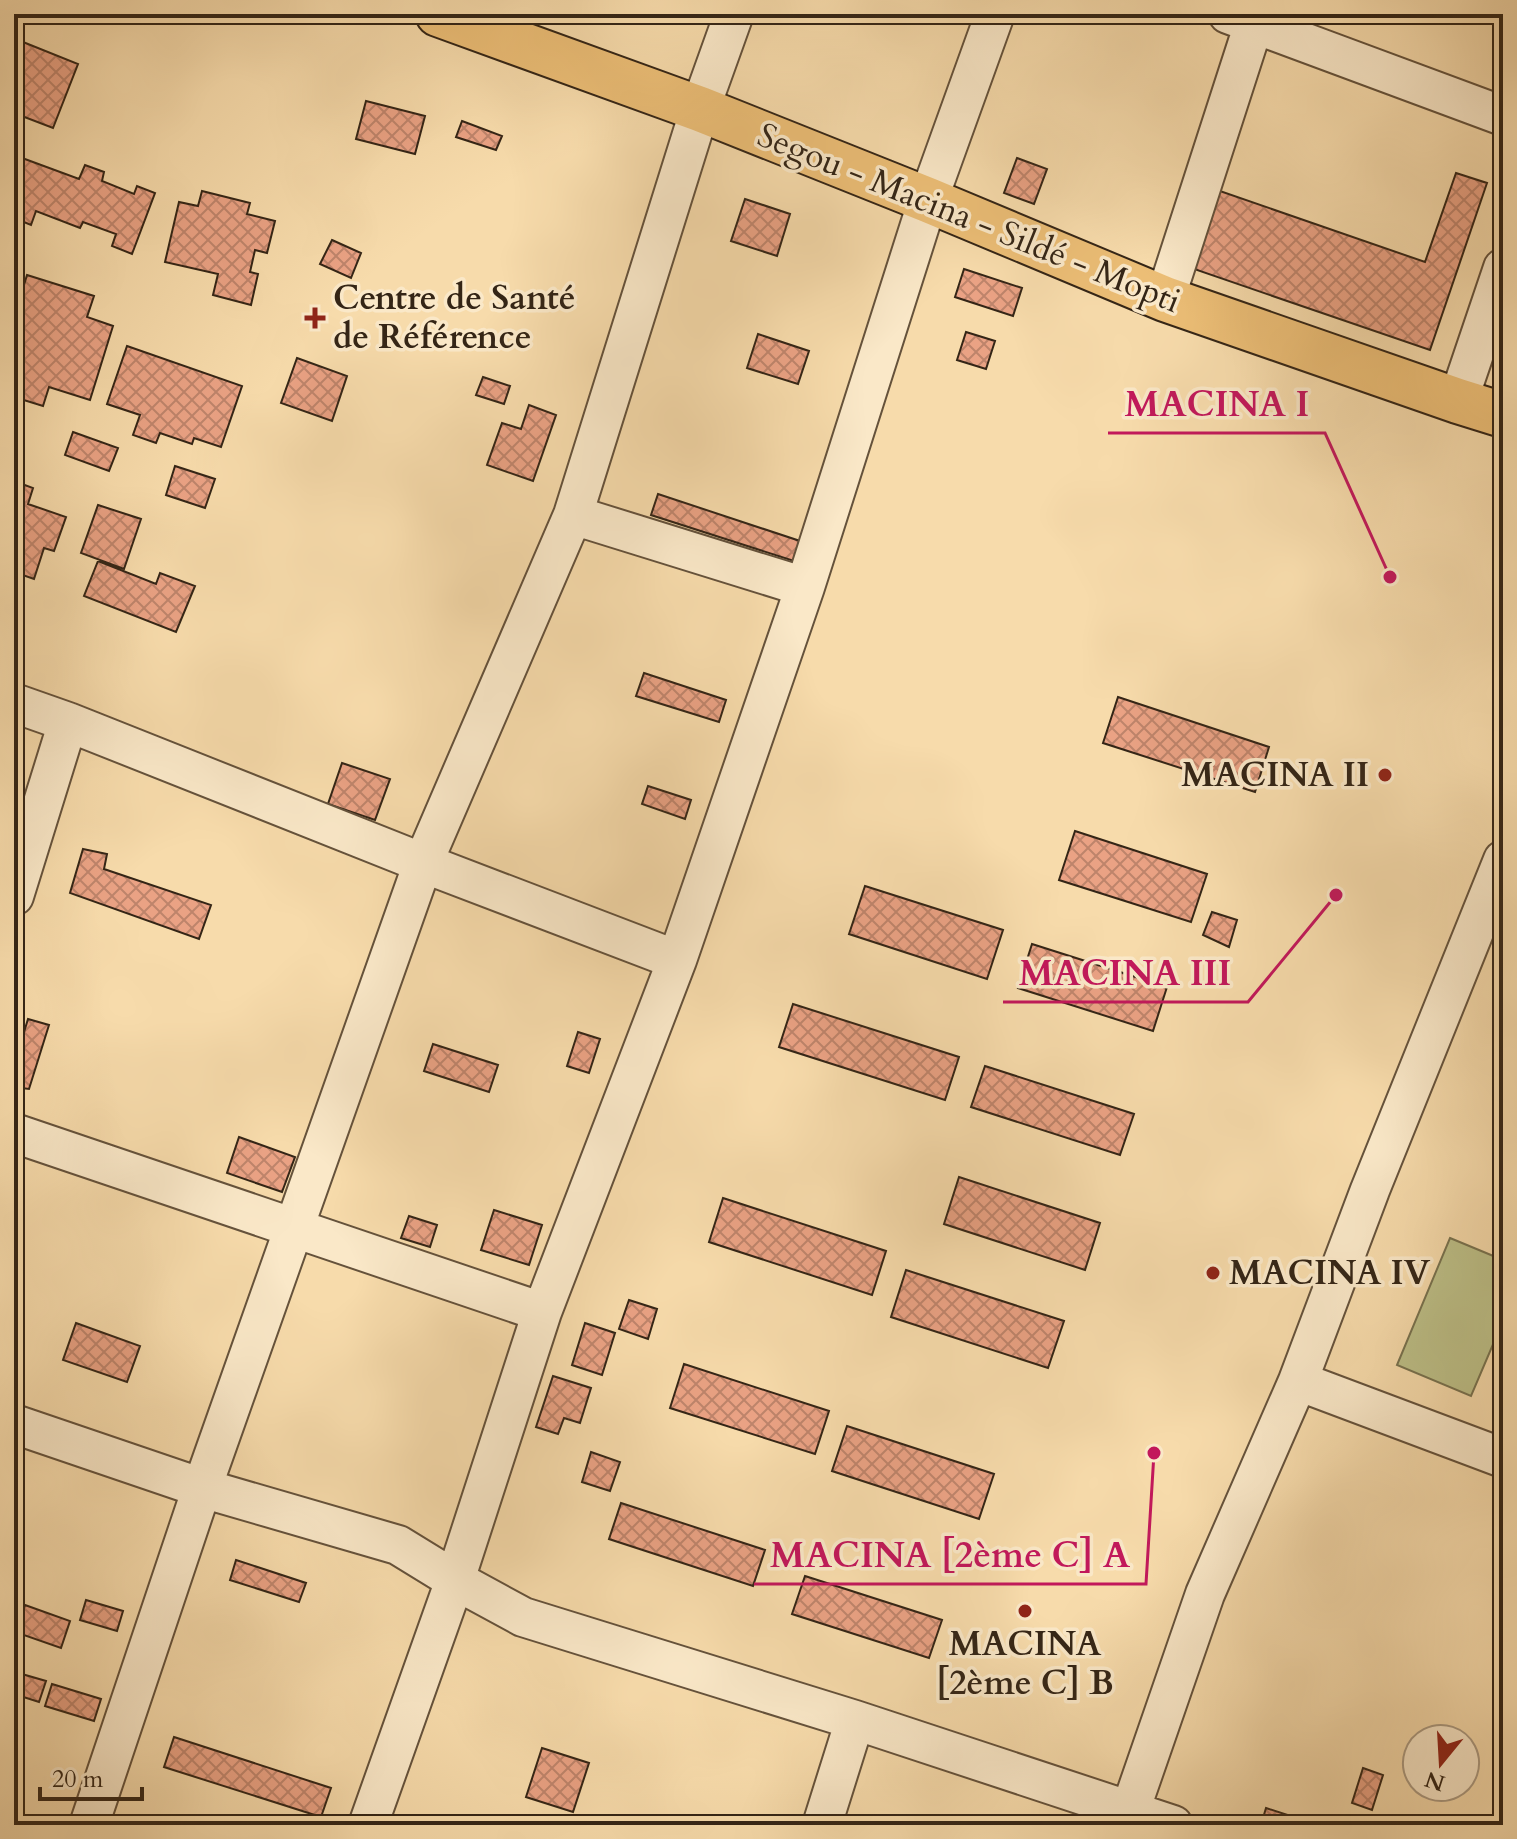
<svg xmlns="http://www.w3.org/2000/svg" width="1517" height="1839" viewBox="0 0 1517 1839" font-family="Cardo,serif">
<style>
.green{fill:#bdc088;stroke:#78724f;stroke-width:2}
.building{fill:url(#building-cross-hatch);stroke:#342516;stroke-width:2}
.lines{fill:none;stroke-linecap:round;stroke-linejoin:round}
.street-casing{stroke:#65523b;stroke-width:42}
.primary-casing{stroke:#342516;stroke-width:48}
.street{stroke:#fae8c8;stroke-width:38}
.primary{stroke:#ecbe76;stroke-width:44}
.poi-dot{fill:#8f2418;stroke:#fae8c8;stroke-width:3}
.labels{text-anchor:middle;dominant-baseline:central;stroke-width:7;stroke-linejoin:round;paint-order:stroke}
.street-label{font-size:34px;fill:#342516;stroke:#fae8c8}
.poi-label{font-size:34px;font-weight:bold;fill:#342516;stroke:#fae8c8;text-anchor:start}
.leader{fill:none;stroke:#c2185b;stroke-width:3}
.callout-dot{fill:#c2185b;stroke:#fae8c8;stroke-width:3}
.callout-label{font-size:36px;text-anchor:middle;font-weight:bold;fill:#c2185b;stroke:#fae8c8;stroke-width:7;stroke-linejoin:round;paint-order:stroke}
</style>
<defs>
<pattern id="building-cross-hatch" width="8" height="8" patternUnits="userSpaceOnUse" patternTransform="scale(2)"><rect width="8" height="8" fill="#eaa284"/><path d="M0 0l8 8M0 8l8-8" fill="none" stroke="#be846b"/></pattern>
</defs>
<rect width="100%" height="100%" fill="#f7dbab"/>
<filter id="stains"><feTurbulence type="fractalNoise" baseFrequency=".0025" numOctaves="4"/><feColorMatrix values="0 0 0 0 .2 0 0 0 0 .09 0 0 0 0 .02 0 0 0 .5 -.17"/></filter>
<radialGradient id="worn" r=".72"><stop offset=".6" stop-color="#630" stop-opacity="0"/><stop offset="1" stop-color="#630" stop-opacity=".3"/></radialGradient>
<!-- green -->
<path class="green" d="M1450,1238L1503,1260V1321L1471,1396L1397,1365Z"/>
<!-- building -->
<path class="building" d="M18,40L78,64L53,128L14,113V49Z
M366,101L425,116L415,154L356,139Z
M462,121L502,136L496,150L456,137Z
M14,155L79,179L85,165L104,172L102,181L134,194L137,186L155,193L132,254L112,246L116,234L83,222L80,228L36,211L31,225L14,218Z
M1017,158L1047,169L1034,204L1004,193Z
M1456,173L1487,183L1430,350L1194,269L1220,191L1425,262Z
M202,191L250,203L247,214L275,221L267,253L255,250L250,272L258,274L251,305L213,295L218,274L165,262L179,202L198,206Z
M745,199L790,214L777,256L731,241Z
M332,240L361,253L351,278L320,264Z
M964,269L1022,288L1013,316L955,297Z
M27,275L94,296L87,317L113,326L90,400L49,387L43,406L14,397V318Z
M966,332L995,341L986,369L957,360Z
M758,334L809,351L798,384L747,368Z
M127,346L242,386L221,447L194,438L192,444L160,433L156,443L133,435L140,415L107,404Z
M297,358L347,376L332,421L281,403Z
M483,377L510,386L504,404L476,395Z
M529,405L556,415L533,481L487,465L502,423L521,429Z
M73,432L118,448L109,471L65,455Z
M175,466L215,479L205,508L166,495Z
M14,481L33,488L28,504L66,517L54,551L44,548L34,579L14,572Z
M658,494L800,541L794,561L651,515Z
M98,505L141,519L124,569L81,553Z
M98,561L156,584L160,573L195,586L176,632L84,596Z
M644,673L726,700L719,722L636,696Z
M1118,697L1269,747L1255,792L1103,743Z
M342,763L390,779L375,820L328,804Z
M648,786L691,800L685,819L642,804Z
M1075,831L1207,874L1191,922L1059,880Z
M83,849L107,854L104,869L211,905L199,939L70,893Z
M865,886L1003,930L987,979L849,934Z
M1212,912L1237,920L1229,947L1203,935Z
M1032,944L1167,987L1153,1031L1018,988Z
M793,1004L959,1057L945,1100L779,1047Z
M28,1019L49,1025L29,1089L14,1087V1065Z
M578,1032L600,1039L589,1073L567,1066Z
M433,1044L498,1065L489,1092L424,1071Z
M985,1066L1134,1114L1120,1155L971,1107Z
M239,1137L295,1157L282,1192L227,1173Z
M959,1177L1100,1223L1085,1270L944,1224Z
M723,1198L886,1251L872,1295L709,1242Z
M494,1210L542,1225L529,1265L481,1250Z
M409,1216L437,1225L430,1247L401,1238Z
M906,1270L1064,1321L1048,1368L891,1317Z
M629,1300L657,1309L648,1339L619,1329Z
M76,1323L140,1346L127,1382L63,1360Z
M585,1323L615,1333L602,1375L572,1365Z
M684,1364L829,1411L815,1454L670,1408Z
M553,1376L591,1388L580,1423L564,1418L558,1434L536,1427Z
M847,1426L994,1474L979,1519L832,1471Z
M591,1452L620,1462L610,1491L582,1482Z
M621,1503L765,1550L753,1586L609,1539Z
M236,1560L306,1583L299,1602L230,1580Z
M805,1576L942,1620L929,1658L792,1614Z
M86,1600L123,1611L117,1631L80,1620Z
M25,1605L70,1621L61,1648L15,1632Z
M15,1672L46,1681L39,1702L14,1694Z
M52,1684L101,1699L94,1721L45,1706Z
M174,1737L331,1788L321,1817L164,1767Z
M542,1748L589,1763L573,1812L526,1797Z
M1363,1768L1383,1775L1372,1810L1352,1803Z
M1266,1808L1306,1821L1305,1825H1261Z"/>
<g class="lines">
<!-- street casing -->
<g class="street-casing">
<path id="street" d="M1228,14L1503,116
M1165,299L1257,14
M1458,401L1503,268
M573,515L805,587
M14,703L68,722L423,863L677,960
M14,896L68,722
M14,1133L542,1312
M1298,1381L1503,1458
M14,1424L202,1488L398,1545L455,1580L523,1617L855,1720L1173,1825
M1130,1811L1205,1594L1298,1381L1370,1190L1503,860
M89,1825L202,1488L423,863L573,515L700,109L734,14
M368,1825L455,1580L542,1312L677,960L805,587L928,200L995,14
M822,1825L855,1720"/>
</g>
<!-- primary casing -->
<g class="primary-casing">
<path id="primary" d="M438,14L700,109L928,200L1165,299L1458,401L1503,415"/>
</g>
<!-- street -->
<use href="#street" class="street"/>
<!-- primary -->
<use href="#primary" class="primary"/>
</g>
<!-- markers -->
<g class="poi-dot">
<path d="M311 306h8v8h8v8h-8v8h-8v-8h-8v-8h8z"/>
<circle cx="1385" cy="775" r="8"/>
<circle cx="1213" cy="1273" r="8"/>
<circle cx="1025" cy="1611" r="8"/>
</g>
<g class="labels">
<!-- street labels -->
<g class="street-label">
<text transform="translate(969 218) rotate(22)">Segou - Macina - Sildé - Mopti</text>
</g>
<!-- poi labels -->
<g class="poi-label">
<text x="333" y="298">Centre de Santé<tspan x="333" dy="39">de Référence</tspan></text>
<text x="1369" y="775" text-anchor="end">MACINA II</text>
<text x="1229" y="1273">MACINA IV</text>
<text x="1025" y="1644" text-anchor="middle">MACINA<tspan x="1025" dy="39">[2ème C] B</tspan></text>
</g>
</g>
<!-- callouts -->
<path class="leader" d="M1390 577L1325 433H1108M1336 895L1248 1002H1003M1154 1453L1146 1584H754"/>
<g class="callout-dot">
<circle cx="1390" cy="577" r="8"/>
<circle cx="1336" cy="895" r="8"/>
<circle cx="1154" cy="1453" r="8"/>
</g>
<g class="callout-label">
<text x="1217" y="416">MACINA I</text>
<text x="1125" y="985">MACINA III</text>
<text x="950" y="1567">MACINA [2ème C] A</text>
</g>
<!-- margin -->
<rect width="1517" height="1839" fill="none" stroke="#f7dbab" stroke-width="48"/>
<rect x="16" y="16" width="1485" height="1807" fill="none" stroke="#342516" stroke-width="4"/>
<rect x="24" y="24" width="1469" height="1791" fill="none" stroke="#342516" stroke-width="2"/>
<!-- north arrow -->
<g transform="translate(1441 1763) rotate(198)"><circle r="38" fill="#fae8c8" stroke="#ab9a81" stroke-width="2"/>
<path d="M0-6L14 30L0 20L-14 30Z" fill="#8f2418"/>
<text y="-12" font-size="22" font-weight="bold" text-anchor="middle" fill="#342516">N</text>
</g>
<!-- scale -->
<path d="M40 1787v12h102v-12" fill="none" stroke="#342516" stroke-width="4"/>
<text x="52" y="1787" font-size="24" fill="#342516" stroke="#fae8c8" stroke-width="6" paint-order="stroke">20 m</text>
<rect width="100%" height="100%" filter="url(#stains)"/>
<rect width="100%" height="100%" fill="url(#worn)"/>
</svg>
